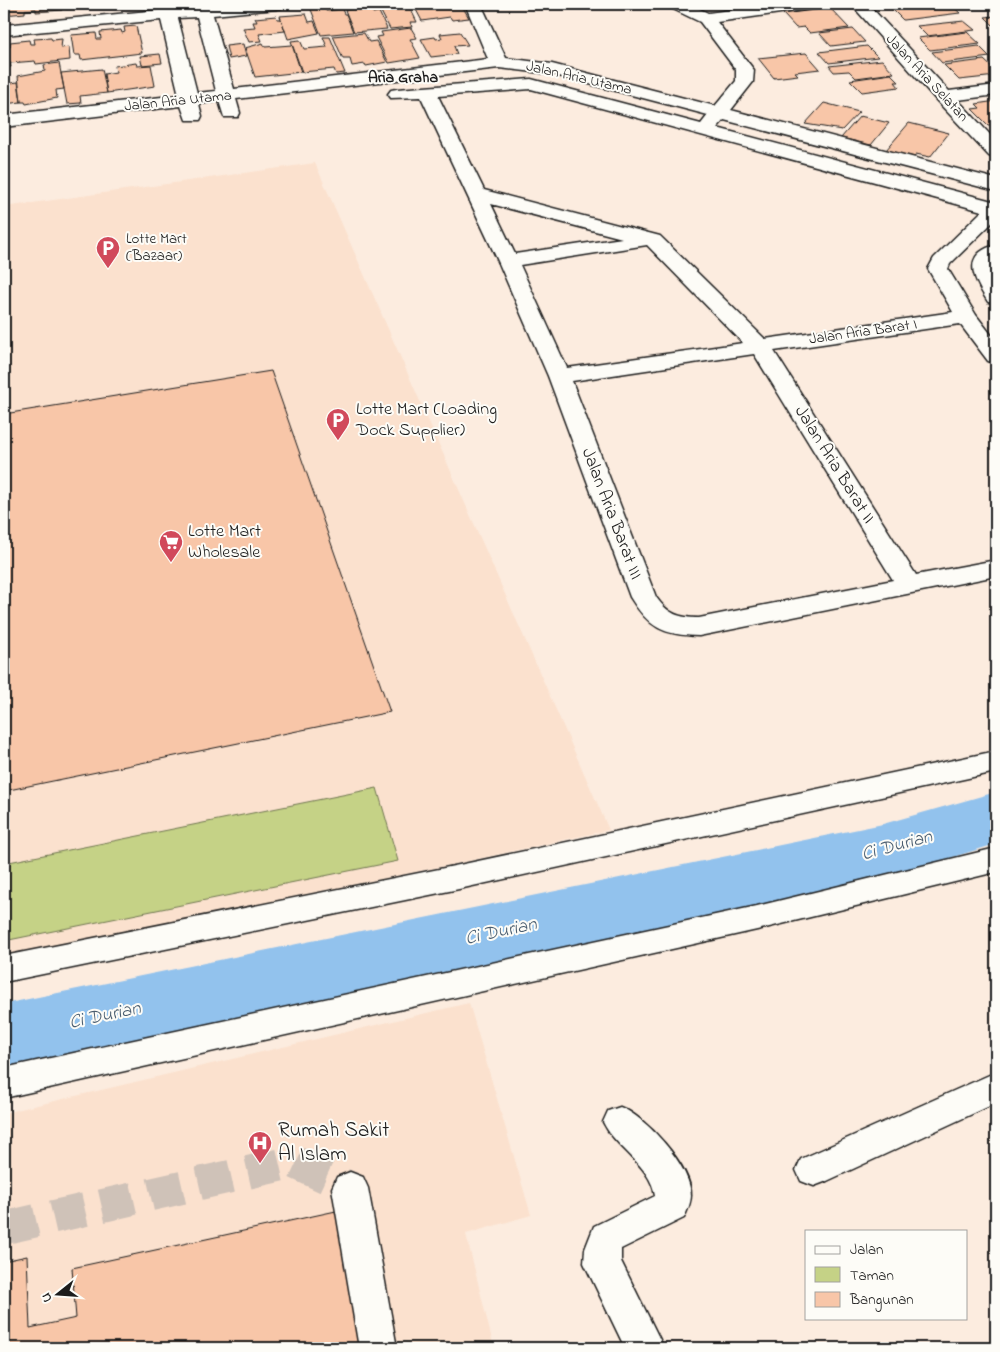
<svg xmlns="http://www.w3.org/2000/svg" width="1000" height="1352" viewBox="0 0 1000 1352" font-family="'Indie Flower',sans-serif">
<style>
.built{fill:#fbe1ce}
.green{fill:#c5d286;stroke:#707751}
.lines{fill:none;stroke-linecap:round;stroke-linejoin:round}
.river{fill:#92c2ed;fill-rule:evenodd}
.building{fill:#f8c6a8;stroke:#1c1c1c}
.minor-tunnel{stroke:#cfc2b8;stroke-width:33;stroke-dasharray:33 17;stroke-linecap:butt}
.minor-casing{stroke:#1c1c1c;stroke-width:3}
.minor{fill:#fdfcf7;fill-rule:evenodd}
.labels{text-anchor:middle;dominant-baseline:central;stroke-width:4;stroke-linejoin:round;paint-order:stroke}
.far-street-label{font-size:15px;fill:#1c1c1c;stroke:#fdfcf7}
.far-poi-label{font-size:15px;fill:#1c1c1c;stroke:#fdfcf7;text-anchor:start}
.far-neighbourhood-label{font-size:16px;font-weight:bold;fill:#1c1c1c;stroke:#fdfcf7}
.poi-label{font-size:18px;fill:#1c1c1c;stroke:#fdfcf7;text-anchor:start}
.street-label{font-size:18px;fill:#1c1c1c;stroke:#fdfcf7}
.water-label{font-size:19px;font-style:italic;fill:#4b5e70;stroke:#fdfcf7}
.near-poi-label{font-size:21px;fill:#1c1c1c;stroke:#fdfcf7;text-anchor:start}
</style>
<rect width="100%" height="100%" fill="#fcecdf"/>
<filter id="ink" filterUnits="userSpaceOnUse"><feTurbulence type="fractalNoise" baseFrequency=".02" numOctaves="2"/><feDisplacementMap in="SourceGraphic" scale="10" xChannelSelector="R" yChannelSelector="G"/><feConvolveMatrix kernelMatrix="1 2 1 2 8 2 1 2 1" color-interpolation-filters="sRGB"/></filter>
<g filter="url(#ink)">
<!-- built -->
<path class="built" d="M315,163L609,830L455,864L4,956V207Z
M469,1003L531,1215L466,1234L494,1348H4V1113Z"/>
<!-- green -->
<path class="green" d="M377,788L398,861L4,941V863Z"/>
<g class="lines">
<!-- river -->
<path class="river" d="M996,792V844L883,878L4,1070V1004L883,824Z"/>
</g>
<!-- building -->
<path class="building" d="M4,4H61L62,10L36,12V9L25,10V13L4,15Z
M66,4H92L91,7L66,9Z
M377,4H408L417,22H410L412,27L390,29Z
M413,4H439L440,6L461,4L469,18L452,20L450,17L422,21Z
M909,4H950L960,13L903,20L889,6Z
M324,5L326,11L342,9L344,14H346L353,32L321,35L310,7Z
M370,7L373,13L379,12L387,29L354,32L345,10Z
M830,8L849,28L810,33L804,27L796,28L783,14Z
M306,14L309,22L314,21L319,33L288,39L280,16Z
M276,16L277,19H281L285,31L259,34L262,41L249,42L243,28L255,27L253,22H257L255,18Z
M996,16V28L985,17Z
M964,21L975,30L927,36L917,26Z
M136,26L142,53L81,60L80,55H74L71,35L96,33L97,39H101L100,32L121,30L122,33L125,32L124,27Z
M411,28L417,38L410,39L420,58L389,63L376,37L383,36L381,32Z
M853,29L865,42L831,46L819,33Z
M460,32L468,45L454,46L457,54L431,57L421,39L435,37L436,39L442,38L440,34Z
M967,32L980,44L930,50L918,38Z
M364,33L369,42L376,41L387,62L366,66L365,64L352,66L350,59H343L333,36Z
M323,37H330L345,73L336,74L334,69L302,72L291,41L300,40L304,49L327,47Z
M51,38L52,40L62,39L61,48L69,47L70,60L36,64L35,61L10,63L11,67H4L5,48L10,47V42L29,40L30,44H35L34,39Z
M263,43L265,47L292,45L301,72L255,77L245,48Z
M243,44L246,56L229,59L226,46Z
M867,46L878,57L829,63L819,52Z
M979,46L990,57L942,63L932,52Z
M806,53L820,69L795,72L798,75L774,78L758,58Z
M160,54L162,63L142,65L140,56Z
M882,60L894,73L856,78L849,71L834,72L829,66Z
M984,60L996,71V76L959,80L944,65Z
M59,63L64,89L56,90L57,98L26,104L25,102H21L18,76L45,71L44,65Z
M136,63L137,66L151,65L155,86L107,93L104,74L116,72L115,66Z
M102,69L107,93L80,96L81,103L67,104L61,73Z
M891,74L899,82H895L899,87L862,92L850,80Z
M18,82L21,102L4,104V84Z
M996,101V124L988,125L972,109L980,108L976,104Z
M824,103L859,112L842,130L805,124Z
M860,116L889,123L871,145L841,138Z
M909,123L949,133L930,157L916,154L914,157L886,150Z
M271,371L390,712L4,791V414Z
M336,1211L363,1348H4V1261L27,1256L30,1328L76,1318L72,1268Z"/>
<g class="lines">
<!-- minor-tunnel -->
<path class="minor-tunnel" d="M4,1228L294,1162L350,1188"/>
<!-- minor casing -->
<g class="minor-casing">
<path id="minor" d="M158,4H174L175,9L194,7V4H284L282,8L276,9L213,15L234,89L488,59L465,4H481L506,58L552,64L715,106L736,81V70L700,22L671,8L669,4H690L708,13L774,4H817L815,8L809,9L717,22L754,70L753,82L731,110L996,179V191L724,120L717,128L996,202V219L950,264L948,269L976,315L996,341V363L988,361L960,324L774,351L916,575L996,560V576L699,636C663,635 649,628 630,597L548,376L498,261L421,97L391,98L388,94L391,90L397,89L531,79L701,124L708,115L551,74L499,68L236,99L240,113L238,117H224L219,101L199,104L202,116L200,120H186L181,106L4,127V115L179,95L161,20L4,35V25L159,10ZM197,17L216,91L197,93L178,18ZM531,89L982,211L934,258L928,269L953,312L765,339L660,236L484,190L438,96ZM491,204L622,238L515,254ZM647,245L743,343L567,368L520,265ZM754,354L893,580L699,618C679,618 668,614 656,597L572,381Z
M851,4H868L949,91L996,85V95L958,100L996,141V158L989,156L937,101Z
M996,245V261L993,264L996,280V303L988,302C974,280 960,254 996,245Z
M996,751V772L459,889L4,982V956L459,865Z
M996,848V872L757,930L4,1098V1068L757,906Z
M996,1072V1103L827,1181L814,1186L801,1181L796,1170L801,1159Z
M620,1107C645,1116 691,1166 691,1195C691,1203 687,1211 684,1218L621,1249V1261L664,1348H625L584,1263L585,1249L594,1226L655,1196C651,1165 616,1149 603,1122L608,1111Z
M350,1172L363,1177L368,1188L397,1348H359L332,1188L337,1177Z"/>
</g>
<!-- minor -->
<use href="#minor" class="minor"/>
</g>
</g>
<!-- icons -->
<defs>
<g id="parking-pin" transform="scale(1.25)"><path d="M0 17L-7.5 6A9.5 9.5 0 1 1 7.5 6Z" fill="#d1495b" stroke="#fdfcf7"/><path d="M-3.5-5.5H1a3.5 3.5 0 0 1 0 7H-1V5.5H-3.5ZM-1-3.4V-.6H.8a1.4 1.4 0 0 0 0-2.8Z" fill="#fff"/></g>
<g id="supermarket-pin" transform="scale(1.25)"><path d="M0 17L-7.5 6A9.5 9.5 0 1 1 7.5 6Z" fill="#d1495b" stroke="#fdfcf7"/><path d="M-6-5.5h2.5l.6 2H6L4.5 2H-2.5L-4.4-4H-6ZM-1.5 3.2a1.3 1.3 0 1 0 .1 0ZM3 3.2a1.3 1.3 0 1 0 .1 0Z" fill="#fff"/></g>
<g id="hospital-pin" transform="scale(1.25)"><path d="M0 17L-7.5 6A9.5 9.5 0 1 1 7.5 6Z" fill="#d1495b" stroke="#fdfcf7"/><path d="M-5-5h3v3.5h4V-5h3V5h-3V1.5h-4V5h-3Z" fill="#fff"/></g>
</defs>
<g fill-rule="evenodd">
<use href="#parking-pin" x="108" y="248"/>
<use href="#parking-pin" x="338" y="420"/>
<use href="#supermarket-pin" x="171" y="542"/>
<use href="#hospital-pin" x="260" y="1143"/>
</g>
<g class="labels">
<!-- far-street labels -->
<g class="far-street-label">
<text transform="translate(579 78) rotate(13)">Jalan Aria Utama</text>
<text transform="translate(927 78) rotate(47)">Jalan Aria Selatan</text>
<text transform="translate(178 101) rotate(-6)">Jalan Aria Utama</text>
<text transform="translate(863 332) rotate(-8)">Jalan Aria Barat I</text>
</g>
<!-- far-poi labels -->
<g class="far-poi-label">
<text x="126" y="239">Lotte Mart<tspan x="126" dy="17">(Bazaar)</tspan></text>
</g>
<!-- far-neighbourhood labels -->
<g class="far-neighbourhood-label">
<text x="403" y="78">Aria Graha</text>
</g>
<!-- poi labels -->
<g class="poi-label">
<text x="356" y="410">Lotte Mart (Loading<tspan x="356" dy="21">Dock Supplier)</tspan></text>
<text x="188" y="532">Lotte Mart<tspan x="188" dy="21">Wholesale</tspan></text>
</g>
<!-- street labels -->
<g class="street-label">
<text transform="translate(834 465) rotate(58)">Jalan Aria Barat II</text>
<text transform="translate(611 514) rotate(69)">Jalan Aria Barat III</text>
</g>
<!-- water labels -->
<g class="water-label">
<text transform="translate(897 846) rotate(-15)">Ci Durian</text>
<text transform="translate(501 932) rotate(-12)">Ci Durian</text>
<text transform="translate(105 1016) rotate(-12)">Ci Durian</text>
</g>
<!-- near-poi labels -->
<g class="near-poi-label">
<text x="278" y="1131">Rumah Sakit<tspan x="278" dy="24">Al Islam</tspan></text>
</g>
</g>
<!-- margin -->
<rect width="1000" height="1352" fill="none" stroke="#fdfcf7" stroke-width="20"/>
<rect x="10" y="10" width="980" height="1332" fill="none" stroke="#1c1c1c" stroke-width="2" filter="url(#ink)"/>
<!-- legend -->
<rect x="805" y="1230" width="162" height="90" fill="#fdfcf7" stroke="#a3a29f"/>
<rect x="815" y="1246" width="25" height="8" fill="#fdfcf7" stroke="#a3a29f"/>
<text x="850" y="1254" font-size="15" fill="#1c1c1c">Jalan</text>
<rect x="815" y="1267" width="25" height="15" fill="#c5d286" stroke="#a3a29f"/>
<text x="850" y="1280" font-size="15" fill="#1c1c1c">Taman</text>
<rect x="815" y="1292" width="25" height="15" fill="#f8c6a8" stroke="#a3a29f"/>
<text x="850" y="1304" font-size="15" fill="#1c1c1c">Bangunan</text>
<!-- north arrow -->
<g transform="translate(58 1294) rotate(253)" stroke="#fdfcf7" stroke-width="4" paint-order="stroke">
<path d="M0-4L9 19L0 12L-9 19Z" fill="#1c1c1c"/>
<text y="-8" font-size="14" font-weight="bold" text-anchor="middle" fill="#1c1c1c">U</text>
</g>
</svg>
